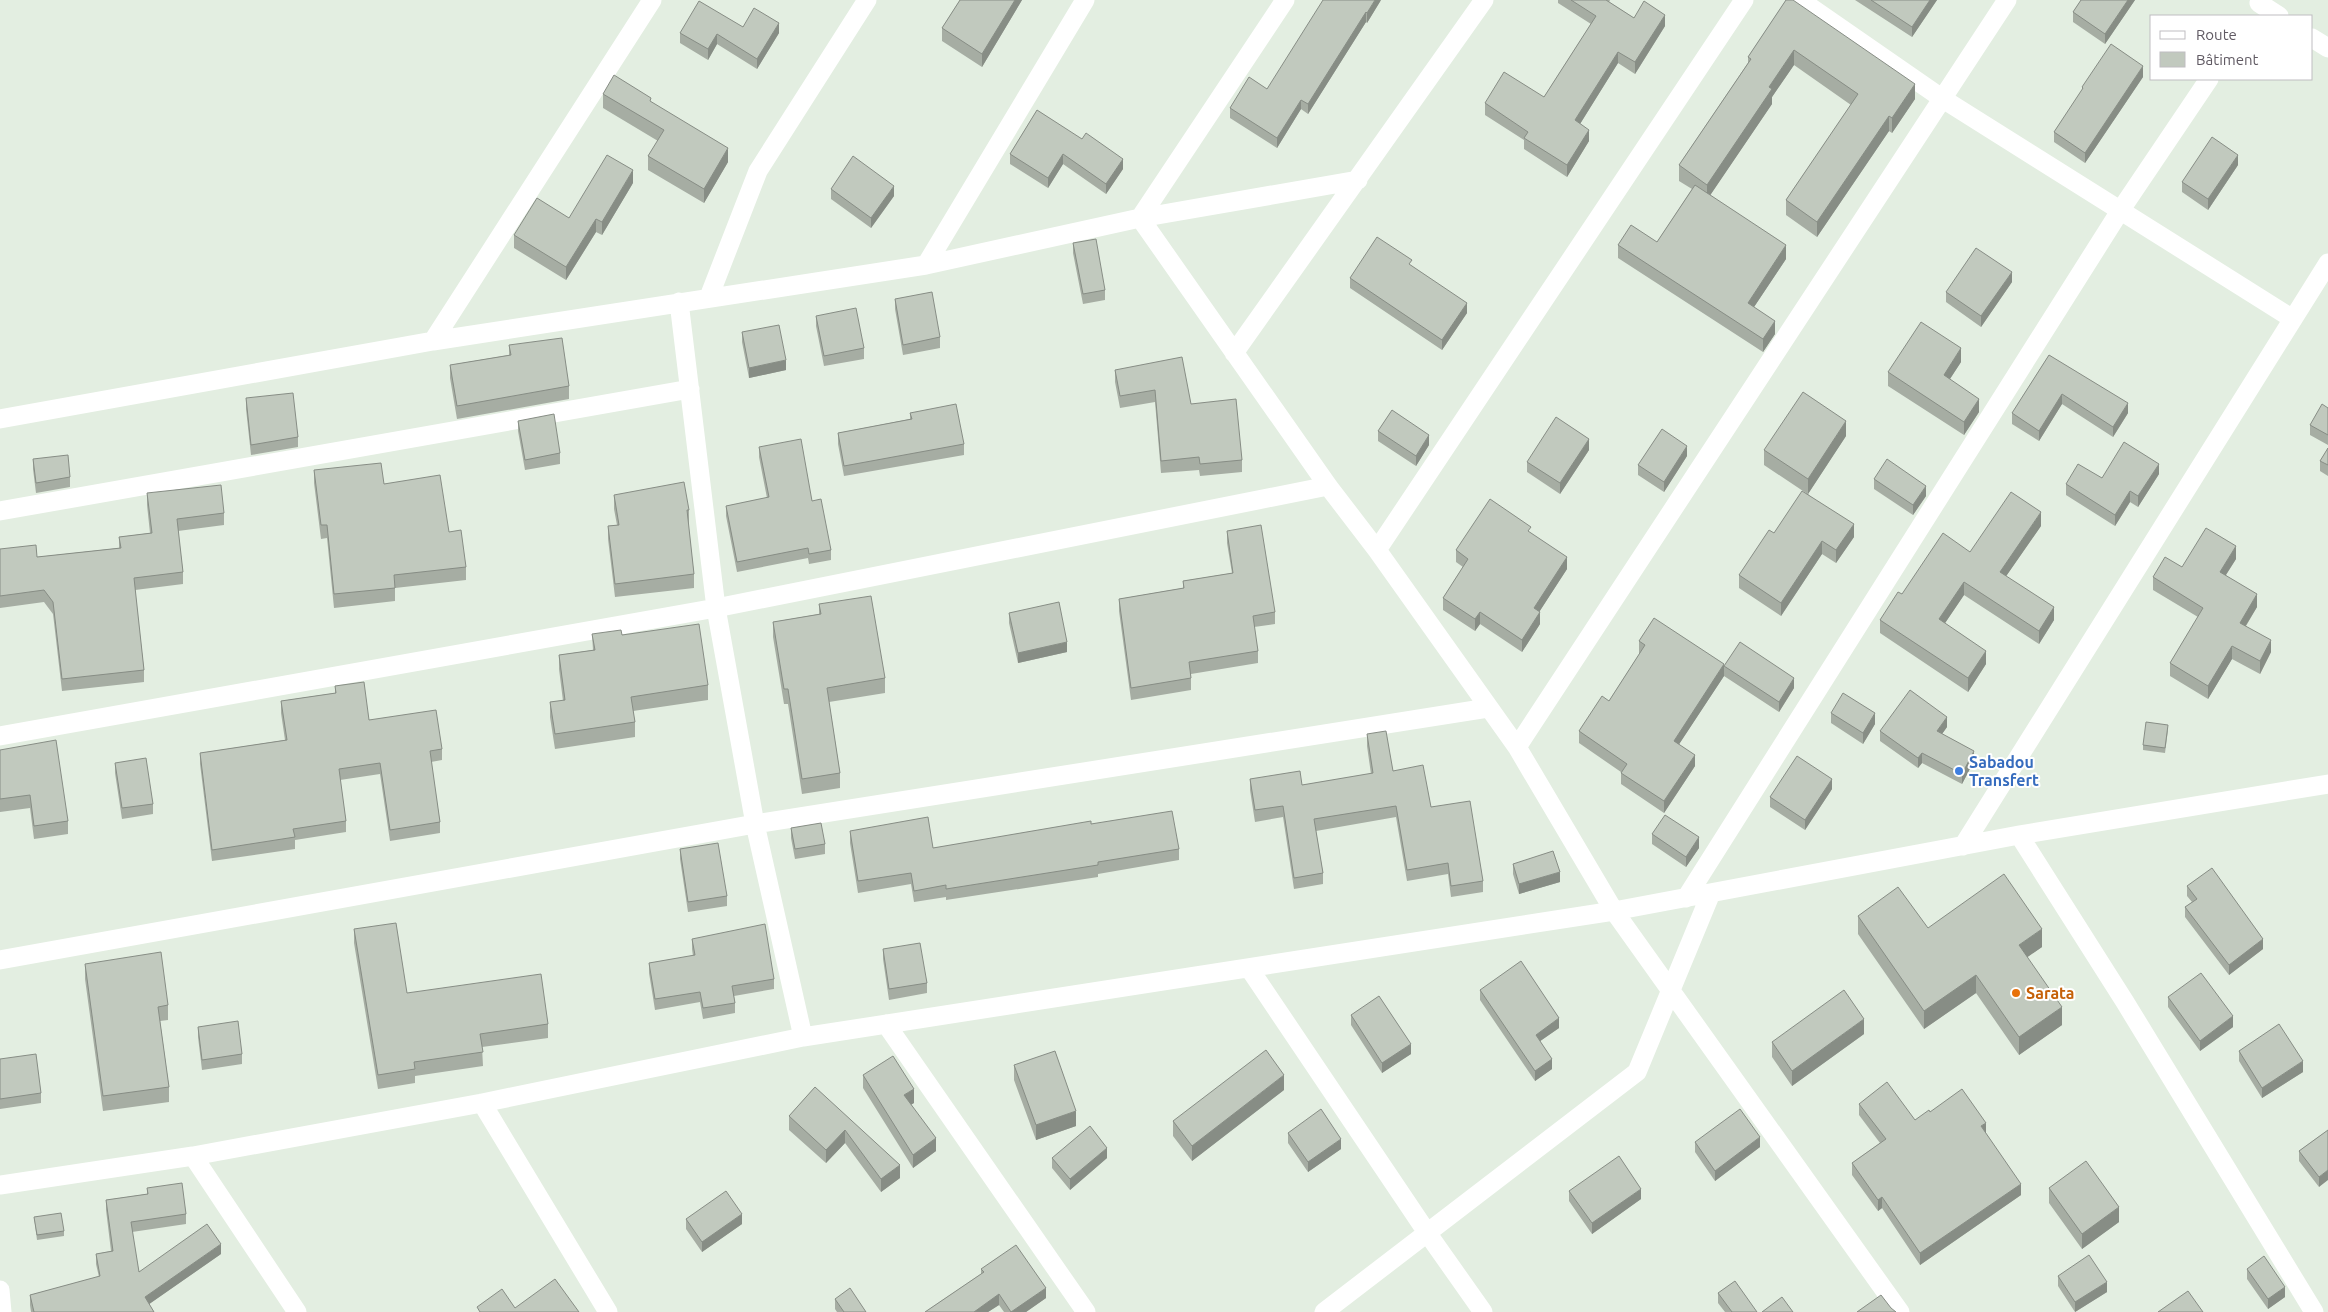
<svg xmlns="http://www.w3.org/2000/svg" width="2328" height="1312" viewBox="0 0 2328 1312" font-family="Ubuntu,sans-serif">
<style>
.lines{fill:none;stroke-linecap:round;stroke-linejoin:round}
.street{stroke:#fff;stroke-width:19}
.wall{fill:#a6ada3}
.shaded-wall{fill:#878d85}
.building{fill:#c1c9be;stroke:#878d85}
.shop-dot{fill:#3f7fe0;stroke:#fff;stroke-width:2}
.food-dot{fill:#e8710a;stroke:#fff;stroke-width:2}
.labels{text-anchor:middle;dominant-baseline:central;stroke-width:4;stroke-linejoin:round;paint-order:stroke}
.shop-label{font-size:16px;font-weight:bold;fill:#366cbe;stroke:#fff;text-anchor:start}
.food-label{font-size:16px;font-weight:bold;fill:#c56008;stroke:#fff;text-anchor:start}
</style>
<rect width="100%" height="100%" fill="#e3eee1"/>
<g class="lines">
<!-- street -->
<path class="street" d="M1285,0L1140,218L1328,486L1377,550L1517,747L1614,911L1900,1312
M1800,0L1943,99L2293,319
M2259,3L2279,16
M2312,38L2328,48
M926,265L1085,0
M709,297L758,171L867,0
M679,302L716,608L755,824L803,1037
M433,341L652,0
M1234,353L1484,0
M0,419L433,341L926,265L1140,218L1358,180
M0,511L690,389
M1377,550L1744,0
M0,736L716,608L1328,486
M1517,747L2007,0
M2019,835L2125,1002L2314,1312
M1963,846L2328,263
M1686,898L2120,211L2209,79
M0,960L755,824L1488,708
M1249,968L1428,1234L1483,1312
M886,1024L1086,1312
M482,1103L608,1312
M193,1156L297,1312
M0,1185L193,1156L482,1103L803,1037L1614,911L2019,835L2328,784
M0,1290L2,1312
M1324,1312L1637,1072L1711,893"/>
</g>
<!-- wall -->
<path class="wall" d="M960,0H1022L982,67L942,41V28Z
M1381,0L1367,23L1366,22L1308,114L1301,109L1277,148L1230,118V108L1267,89Z
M1558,0H1610L1609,2L1634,18L1665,26L1635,74L1618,63L1580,124L1589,141L1567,177L1524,149V140L1485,115V103L1544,97L1591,24L1558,3Z
M1786,0L1915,99L1892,133L1889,131L1817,237L1786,215V200L1851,105L1794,65L1772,97V104L1710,195L1786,259L1754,307L1775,334L1763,352L1618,258V245L1657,242L1692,189L1679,181V165L1748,63V57Z
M1855,0H1937L1912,37Z
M2081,0H2135L2105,44L2073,22V12Z
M680,33H779L757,69L717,44L708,60L680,43Z
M2143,77L2085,163L2054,142V132L2082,91V87Z
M603,94L651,102L728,162L704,203L648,170V156L658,141L603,108Z
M1037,110L1123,169L1106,194L1063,164L1048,188L1010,164V154Z
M2238,165L2208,210L2182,192V182Z
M633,183L602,235L596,232L566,280L514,248V235L569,218Z
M831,189L894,196L871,228L831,199Z
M1073,243L1105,290V300L1083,304L1073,253Z
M1350,278L1467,313L1442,350L1350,288Z
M2012,282L1981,327L1946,302V292Z
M895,299L940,337V348L903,355L895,309Z
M816,316L864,348V359L824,366L816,326Z
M742,332L786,370L749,378L742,342Z
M509,345L569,386V399L457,419L450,378V365L509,355Z
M2049,355L2128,413L2113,437L2062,404L2039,441L2012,424V413Z
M1961,362L1950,379L1979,412L1964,435L1888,386V372Z
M1115,370L1191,404L1242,460V472L1200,476L1199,470L1161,473L1155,402L1120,408L1115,382Z
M246,398L298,437V447L251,455L246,409Z
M2328,408V445L2310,435V425Z
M910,413L964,444V455L844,476L838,444V433L910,419Z
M518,421L560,453V464L525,470L518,431Z
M1378,431L1429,445L1416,466L1378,441Z
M1846,436L1808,494L1854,537L1836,563L1822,554L1781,616L1739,588V575L1774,533L1806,493L1764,465V450Z
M759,447L812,501L831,550V560L809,564L808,558L737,572L726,516V506L767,498L759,457Z
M2328,448V476L2320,471V461Z
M1589,450L1560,494L1527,472V462Z
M1687,456L1664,492L1638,475V465Z
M33,459L70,477V487L36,493L33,469Z
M314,470L384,484L449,532L466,567V580L395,588V601L334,608L327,538L321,539L314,483Z
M2159,474L2138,507L2130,502L2115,526L2066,495V484L2102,478Z
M1874,479L1926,496L1913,515L1874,489Z
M147,493L224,513V525L178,531L183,572V584L135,590L144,670V682L62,691L53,614L44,602L0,608V549L37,557L119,548V537L150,533L147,505Z
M614,495L689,510V523H688L694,574V588L615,597L608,539V526L617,525L614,509Z
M2041,526L2006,576L2054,620L2039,644L1964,595L1945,623L1986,664L1968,692L1880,633V620L1902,594L1970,552Z
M1227,531L1275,612V624L1254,627L1258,651V663L1191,674V690L1131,700L1119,611V599L1183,588V581L1232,573L1227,543Z
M1531,533L1567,569L1539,612L1540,624L1522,652L1480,624L1475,631L1443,610V598L1463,567L1456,562V550Z
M2236,559L2226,575L2257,607L2246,626L2271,652L2260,674L2232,659L2208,699L2170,676V663L2198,617L2153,590V577L2182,567Z
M819,604L885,678V693L829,702L840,773V788L802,794L788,704H784L773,637V622L819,614Z
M1009,613L1067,652L1018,663L1009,623Z
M592,634L622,635L708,685V700L633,711L635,722V737L555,749L550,717V702L563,701L559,669V655L593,650Z
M1639,641L1724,676L1679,744L1695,766L1664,813L1621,784V772L1579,743V731L1609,701L1640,653H1639Z
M1724,666L1794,688L1779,712L1724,676Z
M335,686L369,720L442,749V760L431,762L440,822V833L390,841L380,774L340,780L346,821V832L295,840V849L212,861L200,764V753L285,740L281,713V701L335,693Z
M1831,713L1875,724L1863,744L1831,723Z
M1947,727L1942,734L1974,761L1962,784L1922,763L1918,768L1880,741V731Z
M2168,730L2165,753L2143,750V745Z
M1367,734L1393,771L1431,807L1483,881V892L1451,897L1448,874L1407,881L1396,817L1316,831L1323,873V884L1294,889L1283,817L1255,822L1250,790V779L1302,785L1371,774L1367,746Z
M0,750L68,821V834L34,839L30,808L0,812Z
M115,763L153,804V814L122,819L115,773Z
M1832,789L1805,830L1770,807V797Z
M1091,824L1179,849V860L1098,874V877L946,900V897L914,902L911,884L858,893L850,843V831L933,848Z
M791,828L825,844V854L795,859L791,838Z
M1652,834L1699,848L1686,867L1652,844Z
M680,849L727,896V906L688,912L680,859Z
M1513,864L1560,882L1519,894L1513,874Z
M2187,886L2263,949L2229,975L2185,917V907L2192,902L2187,896Z
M1858,916L2042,947L2027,957L2062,1025L2019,1055L1976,993L1924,1029L1858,934Z
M354,929L407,993L548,1024V1038L482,1047L483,1066L415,1076V1083L378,1089L354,943Z
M692,939L774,979V989L734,996L735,1003V1013L703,1019L700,1002L655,1010L649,973V963L693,956L692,949Z
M883,949L927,983V993L889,1000L883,959Z
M85,964L168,1005V1020L160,1021L169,1087V1102L103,1111L85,979Z
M1480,990L1559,1028L1540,1041L1552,1069L1535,1081L1480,1000Z
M2168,997L2233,1027L2200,1051L2168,1007Z
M1351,1015L1411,1054L1382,1073L1351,1025Z
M198,1027L242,1054V1064L202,1070L198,1037Z
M1864,1034L1792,1086L1772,1057V1042Z
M2239,1051L2303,1072L2262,1098L2239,1061Z
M0,1059L41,1093V1103L0,1109Z
M1014,1065L1076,1126L1036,1140L1014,1080Z
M863,1075L914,1103L911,1104L936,1151L913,1168L863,1088Z
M815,1087L900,1178L881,1192L845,1143L826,1163L789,1130V1116Z
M1284,1090L1192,1161L1173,1136V1121Z
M1859,1104L1915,1120L1930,1112L1986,1134L2021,1195L1920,1265L1882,1208L1878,1211L1852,1175V1163L1880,1143L1859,1115Z
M2328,1130L2319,1187L2299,1161V1151Z
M1288,1133L1341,1149L1308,1172L1288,1143Z
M1695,1142L1760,1147L1715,1181L1695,1152Z
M1052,1158H1107L1070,1190L1052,1168Z
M147,1188L186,1214V1224L132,1232L139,1272L221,1254L149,1304L154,1312H31L30,1305V1295L99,1277L96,1264V1254L111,1251L106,1210V1200L147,1194Z
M2049,1188L2119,1222L2082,1249L2049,1203Z
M1569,1191L1641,1199L1592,1234L1569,1201Z
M34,1217L64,1231V1236L37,1240Z
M686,1219L742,1224L702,1252L686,1229Z
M981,1269L1046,1298L1026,1312H1004L999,1305L988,1312H925L981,1274Z
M2247,1269L2285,1297L2268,1309L2247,1279Z
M2058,1276L2107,1292L2075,1312L2058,1286Z
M1718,1293L1757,1312H1725L1718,1303Z
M835,1299L866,1312H837L835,1309Z"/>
<!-- shaded-wall -->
<path class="shaded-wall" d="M1015,0H1022L982,67V54Z
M1375,0H1381L1367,23V13Z
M1930,0H1937L1912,37V27Z
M2128,0H2135L2105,44V34Z
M1366,12V22L1308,114V104Z
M1665,15V26L1635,74V62Z
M779,23V33L757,69V59Z
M717,34V44L708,60V49Z
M1794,50V65L1772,97V104L1707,200V185L1769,87Z
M1618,52V63L1575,132V120Z
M2143,66V77L2085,163V153Z
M1915,84V99L1892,133V118Z
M1301,100V109L1277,148V138Z
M1889,116V131L1817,237V222Z
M1589,130V141L1567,177V165Z
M728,148V162L704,203V189Z
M1063,154V164L1048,188V178Z
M2238,155V165L2208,210V199Z
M1123,159V169L1106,194V184Z
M633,170V183L602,235V222Z
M894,186V196L871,228V218Z
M596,219V232L566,280V267Z
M1786,245V259L1748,316V303Z
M2012,272V282L1981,327V316Z
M1467,303V313L1442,350V340Z
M1775,321V334L1763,352V339Z
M1961,348V362L1944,388V375Z
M786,360V370L749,378V368Z
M2062,394V404L2039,441V431Z
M1979,399V412L1964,435V422Z
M2128,403V413L2113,437V427Z
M1846,421V436L1808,494V479Z
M1429,435V445L1416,466V456Z
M1589,439V450L1560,494V483Z
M1687,446V456L1664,492V482Z
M2159,464V474L2138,507V496Z
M1926,486V496L1913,515V505Z
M2130,491V502L2115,526V515Z
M2041,512V526L2000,585V572Z
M1854,524V537L1836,563V550Z
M1822,541V554L1781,616V603Z
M2236,546V559L2220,584V572Z
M1567,557V569L1534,620V608Z
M1964,582V595L1939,632V619Z
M2257,594V607L2240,635V623Z
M2054,607V620L2039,644V631Z
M1480,612V624L1475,631V619Z
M1540,612V624L1522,652V640Z
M2271,640V652L2260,674V661Z
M1067,642V652L1018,663V653Z
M2232,646V659L2208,699V686Z
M1986,651V664L1968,692V678Z
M1724,664V676L1674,752V741Z
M1794,678V688L1779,712V702Z
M1875,713V724L1863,744V733Z
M1947,717V727L1937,741V731Z
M1974,751V761L1962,784V774Z
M1922,753V763L1918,768V758Z
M1695,755V766L1664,813V801Z
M1832,779V789L1805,830V820Z
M1699,837V848L1686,867V857Z
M1560,872V882L1519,894V884Z
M2042,929V947L2019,963V945Z
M2263,939V949L2229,975V965Z
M1976,975V993L1924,1029V1011Z
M2062,1007V1025L2019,1055V1037Z
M2233,1016V1027L2200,1051V1041Z
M1559,1018V1028L1536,1044V1035Z
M1864,1019V1034L1792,1086V1071Z
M1411,1044V1054L1382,1073V1063Z
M1552,1059V1069L1535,1081V1071Z
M2303,1061V1072L2262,1098V1088Z
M1284,1075V1090L1192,1161V1146Z
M914,1089V1103L904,1109V1095Z
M1076,1111V1126L1036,1140V1125Z
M1986,1123V1134L1981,1126Z
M845,1130V1143L826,1163V1150Z
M1760,1137V1147L1715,1181V1171Z
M936,1138V1151L913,1168V1155Z
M1341,1139V1149L1308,1172V1162Z
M1107,1148V1158L1070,1190V1179Z
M900,1165V1178L881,1192V1179Z
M2328,1170V1180L2319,1187V1177Z
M2021,1184V1195L1920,1265V1253Z
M1641,1189V1199L1592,1234V1223Z
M1882,1197V1208L1878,1211V1200Z
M2119,1207V1222L2082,1249V1234Z
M742,1214V1224L702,1252V1242Z
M221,1244V1254L145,1307V1297Z
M2107,1282V1292L2075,1312V1302Z
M2285,1287V1297L2268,1309V1299Z
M1046,1288V1298L1026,1312H1011Z
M999,1294V1305L988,1312H974Z"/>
<!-- building -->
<path class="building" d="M960,0H1015L982,54L942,28Z
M1323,0H1375L1367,13L1366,12L1308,104L1301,100L1277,138L1230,108L1249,77L1267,89Z
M1571,0H1606L1634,18L1644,1L1665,15L1635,62L1618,52L1575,120L1589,130L1567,165L1524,138L1528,132L1485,103L1504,72L1544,97L1596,16Z
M1786,0H1793L1915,84L1892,118L1889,116L1817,222L1786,200L1858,94L1794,50L1769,87L1772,89L1707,185L1679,165L1751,59L1748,57Z
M1871,0H1930L1912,27Z
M2081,0H2128L2105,34L2073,12Z
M699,1L743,27L754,8L779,23L757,59L717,34L708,49L680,33Z
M2111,44L2143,66L2085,153L2054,132L2083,88L2082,87Z
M614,75L651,98L650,101L728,148L704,189L648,156L664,130L603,94Z
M1037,110L1082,139L1086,133L1123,159L1106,184L1063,154L1048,178L1010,154Z
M2212,137L2238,155L2208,199L2182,182Z
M607,155L633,170L602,222L596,219L566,267L514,235L537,198L569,218Z
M853,156L894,186L871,218L831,189Z
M1695,185L1786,245L1748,303L1775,321L1763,339L1618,245L1631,225L1657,242Z
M1377,237L1412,260L1409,264L1467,303L1442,340L1350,278Z
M1096,239L1105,290L1083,294L1073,243Z
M1976,248L2012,272L1981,316L1946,292Z
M932,292L940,337L903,345L895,299Z
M856,308L864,348L824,356L816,316Z
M1921,322L1961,348L1944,375L1979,399L1964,422L1888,372Z
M779,325L786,360L749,368L742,332Z
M562,338L569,386L457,406L450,365L511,355L509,345Z
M2049,355L2128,403L2113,427L2062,394L2039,431L2012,413Z
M1182,357L1191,404L1236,399L1242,460L1200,464L1199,457L1161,461L1155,390L1120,396L1115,370Z
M1803,392L1846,421L1808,479L1764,450Z
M293,393L298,437L251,445L246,398Z
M956,404L964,444L844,466L838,433L912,419L910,413Z
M2322,404L2328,408V435L2310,425Z
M1392,410L1429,435L1416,456L1378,431Z
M554,414L560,453L525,460L518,421Z
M1556,417L1589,439L1560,483L1527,462Z
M1662,429L1687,446L1664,482L1638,465Z
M801,439L812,501L821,499L831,550L809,554L808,548L737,562L726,506L769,497L759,447Z
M2124,442L2159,464L2138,496L2130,491L2115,515L2066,484L2078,464L2102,478Z
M2328,448V465L2320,461Z
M68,455L70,477L36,483L33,459Z
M1887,459L1926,486L1913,505L1874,479Z
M381,463L384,484L440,475L449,532L461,530L466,567L394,575L395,588L334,594L327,525H321L314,470Z
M684,482L689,510H687L694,574L615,584L608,526L619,525L614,495Z
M221,485L224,513L177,519L183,572L134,578L144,670L62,679L53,602L44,590L0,596V549L36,545L37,557L121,548L119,537L152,533L147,493Z
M1802,491L1854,524L1836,550L1822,541L1781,603L1739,575L1769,530L1774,533Z
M2011,492L2041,512L2000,572L2054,607L2039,631L1964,582L1939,619L1986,651L1968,678L1880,620L1898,592L1902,594L1943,533L1970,552Z
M1490,499L1531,527L1528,531L1567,557L1534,608L1540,612L1522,640L1480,612L1475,619L1443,598L1468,559L1456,550Z
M1261,525L1275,612L1253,616L1258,651L1189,662L1191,678L1131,688L1119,599L1184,588L1183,581L1233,573L1227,531Z
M2206,528L2236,546L2220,572L2257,594L2240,623L2271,640L2260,661L2232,646L2208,686L2170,663L2203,608L2153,577L2165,557L2182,567Z
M871,596L885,678L827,688L840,773L802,779L788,689H784L773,622L821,614L819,604Z
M1059,602L1067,642L1018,653L1009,613Z
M1654,618L1724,664L1674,741L1695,755L1664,801L1621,773L1627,764L1579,731L1602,696L1609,701L1645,645L1639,641Z
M699,624L708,685L631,697L635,722L555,734L550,702L565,700L559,655L595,650L592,634L621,630L622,635Z
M1740,642L1794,678L1779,702L1724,666Z
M364,682L369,720L436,710L442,749L430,751L440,822L390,830L380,763L339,769L346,821L293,829L295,837L212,850L200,753L287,740L281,701L336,693L335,686Z
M1910,690L1947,717L1937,731L1974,751L1962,774L1922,753L1918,758L1880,731Z
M1843,693L1875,713L1863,733L1831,713Z
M2146,722L2168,725L2165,748L2143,745Z
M1386,731L1393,771L1423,765L1431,807L1470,801L1483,881L1451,886L1448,863L1407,870L1396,806L1314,819L1323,873L1294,878L1283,806L1255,810L1250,779L1300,771L1302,785L1373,773L1367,734Z
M56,740L68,821L34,826L30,795L0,799V750Z
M1797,756L1832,779L1805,820L1770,797Z
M146,758L153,804L122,808L115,763Z
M1172,811L1179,849L1098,862V865L946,889V885L914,891L911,873L858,881L850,831L928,817L933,848L1091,821V824Z
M1665,815L1699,837L1686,857L1652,834Z
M821,823L825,844L795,849L791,828Z
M718,843L727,896L688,902L680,849Z
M1553,851L1560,872L1519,884L1513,864Z
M2212,868L2263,939L2229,965L2185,907L2197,899L2187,886Z
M2004,874L2042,929L2019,945L2062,1007L2019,1037L1976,975L1924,1011L1858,916L1898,887L1928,928Z
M396,923L407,993L541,974L548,1024L480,1034L483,1052L414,1062L415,1069L378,1075L354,929Z
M765,924L774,979L732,986L735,1003L703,1008L700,992L655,999L649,963L695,955L692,939Z
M920,943L927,983L889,989L883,949Z
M161,952L168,1005L158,1007L169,1087L103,1096L85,964Z
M1521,961L1559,1018L1536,1035L1552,1059L1535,1071L1480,990Z
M2201,973L2233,1016L2200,1041L2168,997Z
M1844,990L1864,1019L1792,1071L1772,1042Z
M1379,996L1411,1044L1382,1063L1351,1015Z
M238,1021L242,1054L202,1060L198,1027Z
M2279,1024L2303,1061L2262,1088L2239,1051Z
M1266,1050L1284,1075L1192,1146L1173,1121Z
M1055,1051L1076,1111L1036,1125L1014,1065Z
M36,1054L41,1093L0,1099V1059Z
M893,1056L914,1089L904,1095L936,1138L913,1155L863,1075Z
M1887,1082L1915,1120L1929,1110L1930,1112L1962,1089L1986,1123L1981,1126L2021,1184L1920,1253L1882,1197L1878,1200L1852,1163L1886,1139L1859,1104Z
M815,1087L900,1165L881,1179L845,1130L826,1150L789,1116Z
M1321,1109L1341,1139L1308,1162L1288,1133Z
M1740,1109L1760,1137L1715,1171L1695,1142Z
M1090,1126L1107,1148L1070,1179L1052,1158Z
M2328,1130V1170L2319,1177L2299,1151Z
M1619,1156L1641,1189L1592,1223L1569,1191Z
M2086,1161L2119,1207L2082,1234L2049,1188Z
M182,1183L186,1214L131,1222L139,1272L207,1224L221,1244L145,1297L154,1312H34L30,1295L100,1276L96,1254L113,1251L106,1200L148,1194L147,1188Z
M726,1191L742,1214L702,1242L686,1219Z
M61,1213L64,1231L37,1235L34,1217Z
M1016,1245L1046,1288L1011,1312L999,1294L974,1312H925L984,1272L981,1269Z
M2089,1255L2107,1282L2075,1302L2058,1276Z
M2264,1256L2285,1287L2268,1299L2247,1269Z
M555,1279L579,1312H480L477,1307L502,1289L515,1308Z
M1735,1281L1757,1312H1732L1718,1293Z
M850,1288L866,1312H844L835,1299Z
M2188,1291L2203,1312H2158Z
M1881,1295L1891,1308L1896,1312H1857Z
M1782,1297L1793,1312H1762Z"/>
<!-- markers -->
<circle class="shop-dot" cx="1959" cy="771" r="5"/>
<circle class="food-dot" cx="2016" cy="993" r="5"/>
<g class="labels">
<!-- shop labels -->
<g class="shop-label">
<text x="1969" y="762">Sabadou<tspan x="1969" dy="18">Transfert</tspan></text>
</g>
<!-- food labels -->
<g class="food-label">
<text x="2026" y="993">Sarata</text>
</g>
</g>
<!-- legend -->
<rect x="2150" y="15" width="162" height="65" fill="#ffffff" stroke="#bfbdc1"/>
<rect x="2160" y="31" width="25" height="8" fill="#ffffff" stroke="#bfbdc1"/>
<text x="2196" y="40" font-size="15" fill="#605a63">Route</text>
<rect x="2160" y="52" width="25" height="15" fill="#c1c9be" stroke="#bfbdc1"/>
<text x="2196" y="65" font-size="15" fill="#605a63">Bâtiment</text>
</svg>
